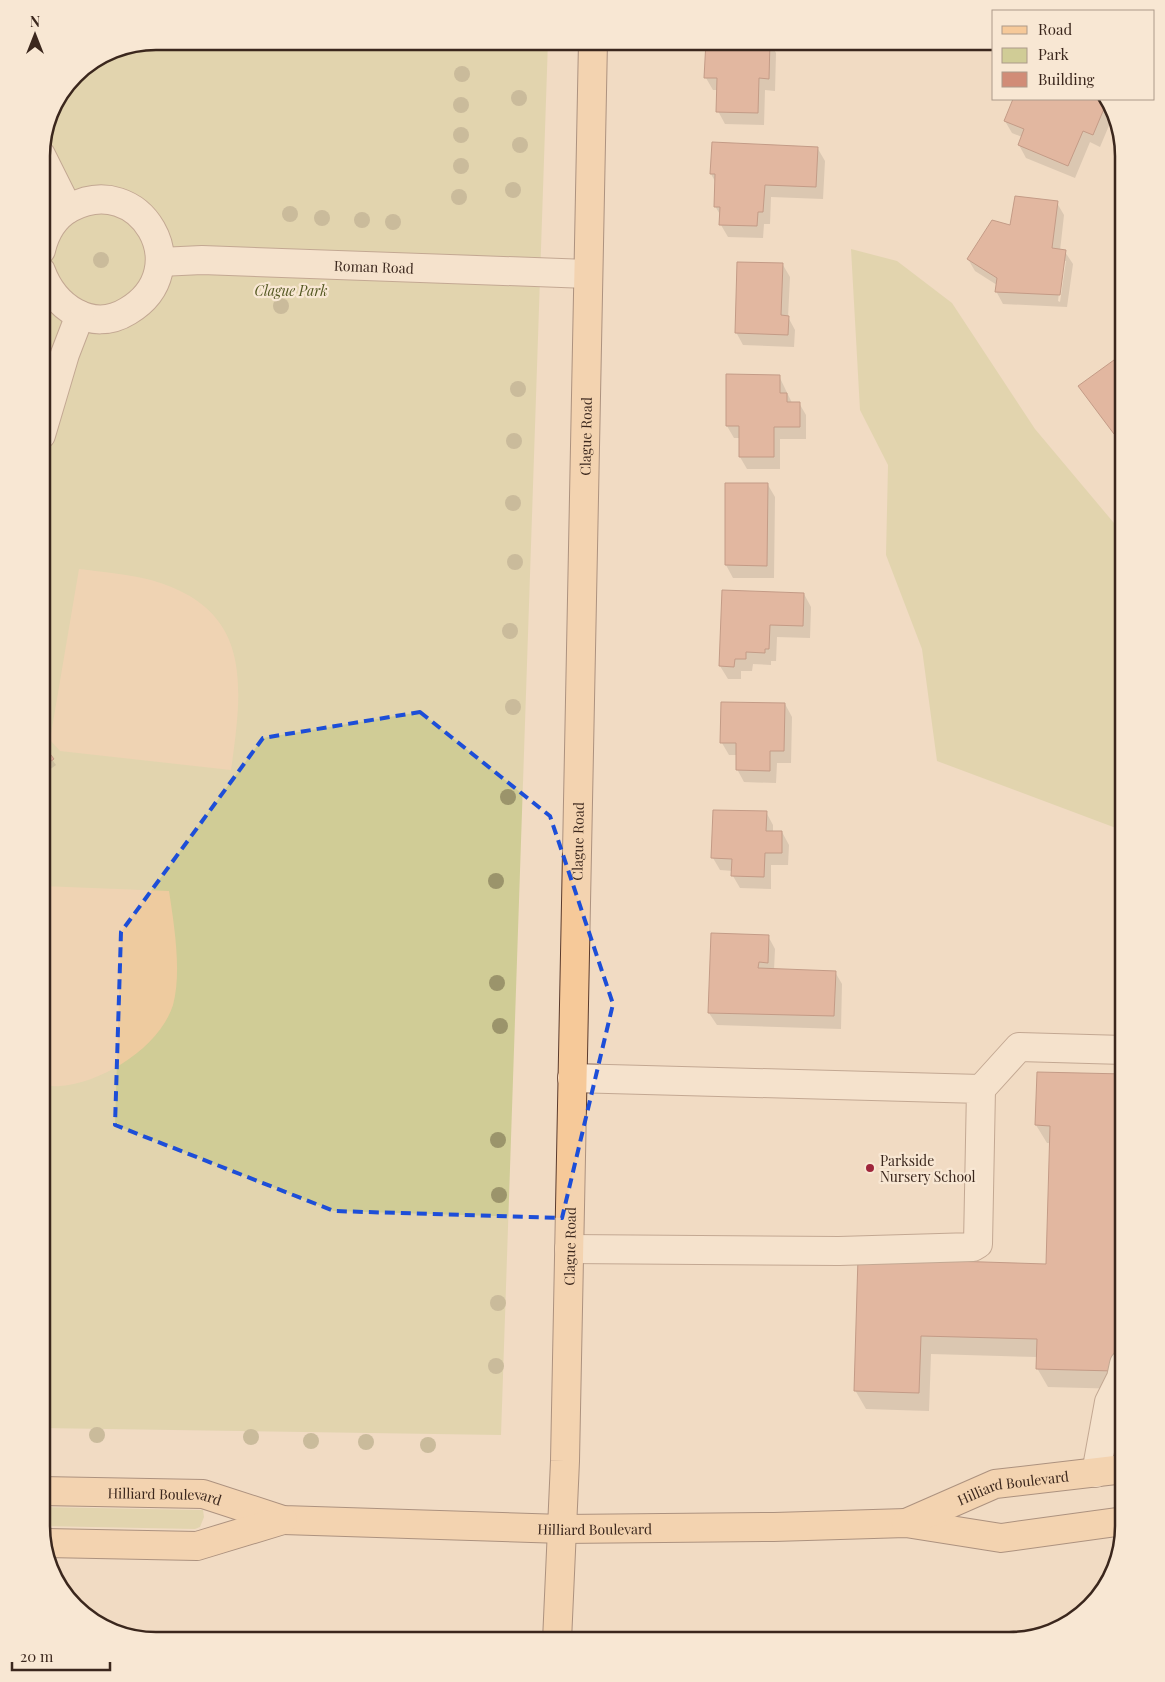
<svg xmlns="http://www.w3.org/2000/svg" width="1165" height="1682" viewBox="0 0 1165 1682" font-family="'Playfair Display',serif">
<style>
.green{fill:#d0cc96}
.sand{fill:#eecb9f}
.shadow{fill:#0003;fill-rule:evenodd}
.building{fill:#d18c77;stroke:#8d4e3d}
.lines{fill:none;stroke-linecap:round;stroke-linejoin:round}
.minor-casing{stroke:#8c6b58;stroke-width:30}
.major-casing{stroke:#5a3a2d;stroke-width:30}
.minor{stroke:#fbead7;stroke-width:28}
.major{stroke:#f6c999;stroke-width:28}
.tree{fill:#9b946b}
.marked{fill:none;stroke:#1d4ed8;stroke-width:4;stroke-dasharray:10 6;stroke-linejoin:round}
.poi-dot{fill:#9f253b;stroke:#f8e7d3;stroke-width:2}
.labels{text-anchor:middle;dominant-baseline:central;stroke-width:4.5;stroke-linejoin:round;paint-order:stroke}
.street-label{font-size:14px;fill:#3b271d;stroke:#f8e7d3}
.park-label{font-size:14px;font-style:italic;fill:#555923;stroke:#f8e7d3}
.poi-label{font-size:14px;fill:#3b271d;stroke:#f8e7d3;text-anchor:start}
.rim{fill:none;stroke:#3b271d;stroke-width:2.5}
</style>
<rect width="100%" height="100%" fill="#f1dbc3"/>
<!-- green -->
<path class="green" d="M157,41H548L501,1435L41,1428V149L50,112L75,75L113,50Z
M851,249L897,261L952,303L1035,429L1124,535V831L937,761L922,649L886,555L888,465L860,410Z
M41,1507L200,1510H203L204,1517L200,1527L195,1529L41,1526Z"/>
<!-- sand -->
<path class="sand" d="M79,569C103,572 128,574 151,580C253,609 243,684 231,770L60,751L50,740Z
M41,886L169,891C174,924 182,972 173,1005C160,1047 102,1083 60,1086C54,1087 47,1085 41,1084Z"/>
<!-- shadow -->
<path class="shadow" d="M769,41L776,53L775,91L765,90L764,125L725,124L718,111V90H713L706,78Z
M1014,99L1033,101L1034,99H1108L1113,116L1100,147L1090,142L1075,178L1026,158L1019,145L1022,137L1012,133L1005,121Z
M713,144L818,149L825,161L823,199L771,197L770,224H764L763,238L728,237L721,225V216L715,206L716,183L711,174Z
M1057,203L1064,215L1060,251L1065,252L1073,264L1067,307L1003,304L996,291L997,285L975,271L968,259L1011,227ZM1063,261H1066L1060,302L1058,301Z
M783,265L790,277L788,317L795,330L794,347L743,345L736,332Z
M779,376L792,403H799L806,415V439H780V469H747L740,457V438H734L727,426Z
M1124,376V444L1122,445L1080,386Z
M726,484L768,485L775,497L774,578H733L726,565Z
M723,592L804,594L811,607L810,638L777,637L776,661H771V665L753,664L752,671H741V679H728L720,666Z
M785,704L792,717L791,763H777L776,783L744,782L737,769V755H729L722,743Z
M41,744L56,765L41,776Z
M766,812L773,825V832H782L789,845L788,865H771V889L740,888L733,876V871L720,870L713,858Z
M768,936L775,949L774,970L835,972L842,984L841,1029L717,1025L709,1013Z
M1124,1077V1389L1048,1387L1037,1368L1038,1357L931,1354L929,1411L866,1409L855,1390L859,1260L1047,1265L1051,1143H1047L1036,1125Z"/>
<!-- building -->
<path class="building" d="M706,41H770L769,79L759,78L758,113L716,112L717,78H704Z
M1013,99H1108L1093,135L1083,131L1068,166L1018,145L1024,129L1004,121Z
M712,142L818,147L816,187L765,185L763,212H758L757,226L719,225L720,207H714L715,174H710Z
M1015,196L1058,201L1052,248L1066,250L1060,295L995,292L997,278L967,259L992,220L1010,225Z
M737,262L783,263L781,315L789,316L788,335L735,333Z
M1114,360L1124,374V426L1114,434L1078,386Z
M726,374L780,375V393H787V402H800V427H774V457H739V426H726Z
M725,483H768L767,566L725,565Z
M722,590L804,593L803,626L770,625L769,649H765V653L746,652V659H735L734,667L719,666Z
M721,702L785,703L784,751H770V771L736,770V743H720Z
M41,742L54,759L41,768Z
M713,810L767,811L766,831H782V853H765L764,877L731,876L732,859L711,858Z
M711,933L769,935L768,963L759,962L758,968L836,971L834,1016L708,1013Z
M1037,1072L1124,1074L1121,1175H1124V1272H1116L1114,1371L1036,1369L1037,1339L921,1336L919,1393L854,1391L858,1258L1046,1264L1050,1126L1035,1125Z"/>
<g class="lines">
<!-- minor casing -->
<g class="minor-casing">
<g id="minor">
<path d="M41,155L68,209"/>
<path id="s1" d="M160,262L202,260L588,274"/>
<path d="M41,271C54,306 91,334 128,311C198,269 140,170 70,208C54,217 45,233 41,250"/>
<path d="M41,435L65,354L80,315"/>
<path d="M981,1089L1019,1047L1124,1050"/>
<path d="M569,1249L839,1251L973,1247L978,1244L981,1089L572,1078"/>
<path d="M1096,1473L1109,1402L1121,1378L1124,1364"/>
</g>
</g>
<!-- major casing -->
<g class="major-casing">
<g id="major">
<path id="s2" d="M41,1491L203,1494L283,1520L563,1529L774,1527L906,1523L1001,1538L1124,1521"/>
<path id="s3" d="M906,1523L995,1484L1124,1469"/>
<path d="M46,1543L197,1546L283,1520"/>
<path id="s4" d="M557,1641L565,1461L593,41"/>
</g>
</g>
<!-- minor -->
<use href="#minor" class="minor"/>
<!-- major -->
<use href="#major" class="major"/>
</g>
<!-- trees -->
<g class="tree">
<circle cx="462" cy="74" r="8"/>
<circle cx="519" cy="98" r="8"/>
<circle cx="461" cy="105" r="8"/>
<circle cx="461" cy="135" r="8"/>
<circle cx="520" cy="145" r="8"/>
<circle cx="461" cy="166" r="8"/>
<circle cx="513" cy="190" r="8"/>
<circle cx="459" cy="197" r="8"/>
<circle cx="290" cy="214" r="8"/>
<circle cx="322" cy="218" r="8"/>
<circle cx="362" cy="220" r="8"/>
<circle cx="393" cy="222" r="8"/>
<circle cx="101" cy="260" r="8"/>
<circle cx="281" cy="306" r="8"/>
<circle cx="518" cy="389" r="8"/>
<circle cx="514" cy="441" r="8"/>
<circle cx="513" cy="503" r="8"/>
<circle cx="515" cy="562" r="8"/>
<circle cx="510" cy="631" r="8"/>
<circle cx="513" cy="707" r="8"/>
<circle cx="508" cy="797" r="8"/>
<circle cx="496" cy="881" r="8"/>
<circle cx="497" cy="983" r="8"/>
<circle cx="500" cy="1026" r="8"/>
<circle cx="498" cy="1140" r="8"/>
<circle cx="499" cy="1195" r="8"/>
<circle cx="498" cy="1303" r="8"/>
<circle cx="496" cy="1366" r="8"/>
<circle cx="97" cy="1435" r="8"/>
<circle cx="251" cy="1437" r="8"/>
<circle cx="311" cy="1441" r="8"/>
<circle cx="366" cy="1442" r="8"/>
<circle cx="428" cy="1445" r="8"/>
</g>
<!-- marked area -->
<path d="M0 0H1165V1682H0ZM420,712L550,816L613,1004L562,1218L334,1211L115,1125L121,932L263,738Z" fill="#f1dbc3" fill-opacity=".55" fill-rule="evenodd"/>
<path class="marked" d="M420,712L550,816L613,1004L562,1218L334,1211L115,1125L121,932L263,738Z"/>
<!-- markers -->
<circle class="poi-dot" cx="870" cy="1168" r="5"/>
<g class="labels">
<!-- street labels -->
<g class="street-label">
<text stroke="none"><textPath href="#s1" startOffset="214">Roman Road</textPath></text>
<text stroke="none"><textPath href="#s4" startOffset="1205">Clague Road</textPath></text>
<text stroke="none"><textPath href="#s4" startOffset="800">Clague Road</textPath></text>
<text stroke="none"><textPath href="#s4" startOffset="395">Clague Road</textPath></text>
<text stroke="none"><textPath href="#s3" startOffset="114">Hilliard Boulevard</textPath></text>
<text stroke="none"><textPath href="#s2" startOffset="124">Hilliard Boulevard</textPath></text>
<text stroke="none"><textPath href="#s2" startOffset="558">Hilliard Boulevard</textPath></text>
</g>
<!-- park labels -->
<g class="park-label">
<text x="291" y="290">Clague Park</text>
</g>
<!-- poi labels -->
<g class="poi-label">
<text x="880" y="1160">Parkside<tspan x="880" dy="16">Nursery School</tspan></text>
</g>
</g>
<!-- crop -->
<path d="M0 0H1165V1682H0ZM156 50H1009A106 106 0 0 1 1115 156V1526A106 106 0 0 1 1009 1632H156A106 106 0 0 1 50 1526V156A106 106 0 0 1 156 50Z" fill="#f8e7d3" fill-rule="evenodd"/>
<path class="rim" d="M156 50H1009A106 106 0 0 1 1115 156V1526A106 106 0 0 1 1009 1632H156A106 106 0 0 1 50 1526V156A106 106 0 0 1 156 50Z"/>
<!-- legend -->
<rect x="992" y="10" width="162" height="90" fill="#f8e7d3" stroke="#ac9a8a"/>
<rect x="1002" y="26" width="25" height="8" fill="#f6c999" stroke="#ac9a8a"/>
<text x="1038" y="35" font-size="15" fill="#3b271d">Road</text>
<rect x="1002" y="48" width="25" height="15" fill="#d0cc96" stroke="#ac9a8a"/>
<text x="1038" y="60" font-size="15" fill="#3b271d">Park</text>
<rect x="1002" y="72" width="25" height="15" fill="#d18c77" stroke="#ac9a8a"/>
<text x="1038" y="85" font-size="15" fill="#3b271d">Building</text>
<!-- north arrow -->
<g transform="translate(35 35)" stroke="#f8e7d3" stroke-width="4" paint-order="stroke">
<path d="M0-4L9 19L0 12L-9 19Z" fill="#3b271d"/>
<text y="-8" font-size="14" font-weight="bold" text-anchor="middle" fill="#3b271d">N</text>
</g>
<!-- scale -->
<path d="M12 1662v8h98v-8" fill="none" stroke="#3b271d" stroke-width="2.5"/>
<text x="20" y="1662" font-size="15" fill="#3b271d" stroke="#f8e7d3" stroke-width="4" paint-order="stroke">20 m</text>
</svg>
